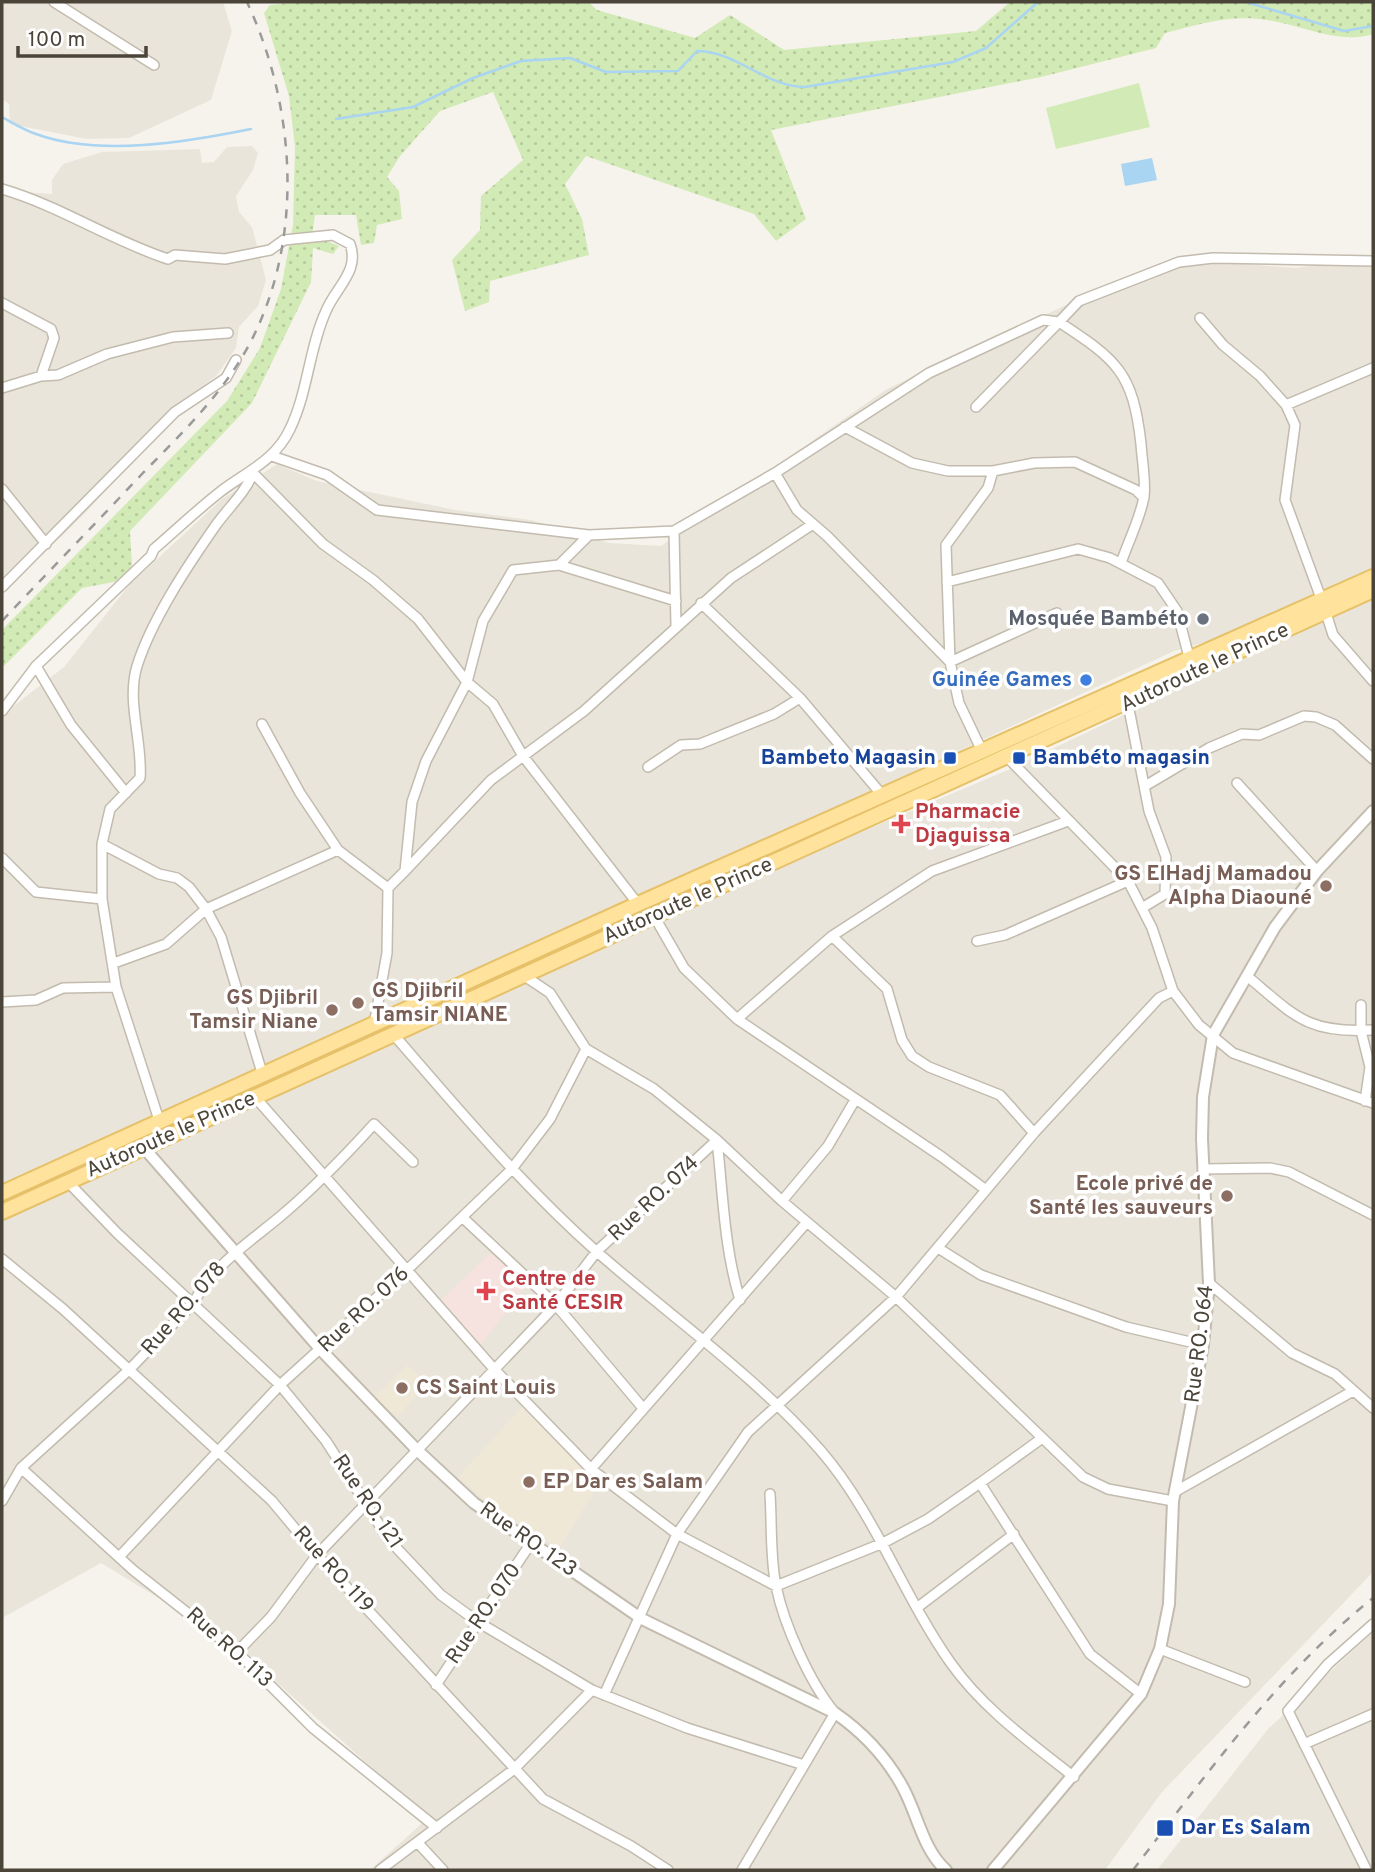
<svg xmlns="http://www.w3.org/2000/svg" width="1375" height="1872" viewBox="0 0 1375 1872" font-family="Overpass,sans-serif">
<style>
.residential{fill:#eae5da}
.education{fill:#efe8d6}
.medical{fill:#f6e3e0}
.green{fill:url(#green-dots)}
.pitch{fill:#d2eab5}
.water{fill:#a9d4f2}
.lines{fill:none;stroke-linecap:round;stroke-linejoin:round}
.stream{stroke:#a9d4f2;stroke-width:2.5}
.minor-casing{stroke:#c2bbae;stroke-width:12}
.tertiary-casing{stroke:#c2bbae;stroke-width:14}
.primary-casing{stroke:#e6c16a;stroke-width:18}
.minor{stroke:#fff;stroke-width:9}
.tertiary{stroke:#fff;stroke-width:10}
.primary{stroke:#ffe39c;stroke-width:14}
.rail{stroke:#9a9a9a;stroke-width:2.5;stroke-dasharray:9 9;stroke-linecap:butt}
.worship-dot{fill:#6b7280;stroke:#fff;stroke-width:2.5}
.shop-dot{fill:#3f7fe0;stroke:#fff;stroke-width:2.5}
.transit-dot{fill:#1a4fb4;stroke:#fff;stroke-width:2.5}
.health-dot{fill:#e0444e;stroke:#fff;stroke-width:2.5}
.education-dot{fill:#8d6e63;stroke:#fff;stroke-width:2.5}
.labels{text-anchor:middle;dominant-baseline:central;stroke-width:7;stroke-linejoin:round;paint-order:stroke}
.worship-label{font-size:21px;font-weight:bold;fill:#5b616d;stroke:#fff;text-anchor:end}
.street-label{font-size:21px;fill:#4b4439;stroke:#fff}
.shop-label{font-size:21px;font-weight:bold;fill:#366cbe;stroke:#fff;text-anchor:end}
.transit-label{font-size:21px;font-weight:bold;fill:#164399;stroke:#fff;text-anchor:start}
.health-label{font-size:21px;font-weight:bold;fill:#be3a42;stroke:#fff;text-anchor:start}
.education-label{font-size:21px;font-weight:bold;fill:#785e54;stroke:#fff;text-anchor:end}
</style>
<defs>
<pattern id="green-dots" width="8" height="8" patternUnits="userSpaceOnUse" patternTransform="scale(1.75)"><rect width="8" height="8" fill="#d2eab5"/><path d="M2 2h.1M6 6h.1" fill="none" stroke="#b6ca9c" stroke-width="1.8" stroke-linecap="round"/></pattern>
</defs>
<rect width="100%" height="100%" fill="#f6f3ec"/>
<!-- residential -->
<path class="residential" d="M2,2H223L232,31L211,100L129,138L87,139L10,124L9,104L2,99Z
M252,146L258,153L253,170L236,196L239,212L252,227L266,280L258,306L239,327L236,348L217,375L194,393L88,510L62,536L2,585V190L52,194V180L63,164L102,152L200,149L202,163L214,162L227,147Z
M1373,258V568L1291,617L1174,651L794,827L2,1183V715L64,667L130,584L222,499L277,464L317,481L455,510L531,520L609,543L661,546L887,389L1113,283L1183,259L1295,268Z
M1373,596V1572L1162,1792L1105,1870H370L428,1818L234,1644L101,1563L2,1618V1219L676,910L1008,770Z
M1373,1632V1870H1157L1268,1729Z"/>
<!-- education -->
<path class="education" d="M408,1365L426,1383L398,1417L374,1397Z
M523,1406L598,1486L558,1549L482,1498L458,1477Z"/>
<!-- medical -->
<path class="medical" d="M494,1250L528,1283L481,1344L441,1300Z"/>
<!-- green -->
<path class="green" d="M299,2H588L597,10L695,38L730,15L784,50L976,31L1010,2H1373V34C1339,45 1302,25 1267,20C1231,14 1200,24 1165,33L1156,48L1041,77L771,130L806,219L776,241L754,214L586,156L565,184L582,219L589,255L490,281L489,302L465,311L452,260L480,230L481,196L523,160L493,92L440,111L400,156L387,177L399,191L402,219L377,225L374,243L361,245L356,215H315L312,235L339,246L333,254L313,248L311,282L252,403L130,531L132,565L124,580L82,588L2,668V630L227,401L260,348L281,289L293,225L295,147L289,96L264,13L270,5Z"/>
<!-- pitch -->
<path class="pitch" d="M1139,83L1150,127L1056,149L1046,108Z"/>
<!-- water -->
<path class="water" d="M1152,158L1157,180L1125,186L1121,164Z"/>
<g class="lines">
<!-- stream -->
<path class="stream" d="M1246,2L1344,31L1373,26
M2,117C13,123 24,130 36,134C99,157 187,142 251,129
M336,119L413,107L473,78L521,61L570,58L606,72L678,71L697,51C736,51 766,87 805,87L953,62L986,48L1038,2"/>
<!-- minor casing -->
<g class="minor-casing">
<path id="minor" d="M54,2L154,65
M2,189C60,206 110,240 168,259L175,255L225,259L270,250L284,240L333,235L350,244C360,271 336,287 326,311C309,348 308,392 290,429C275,461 246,472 220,492C197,510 176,530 154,549L151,556L36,666L2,711
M2,303L51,329L54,338L41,376
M1200,318L1223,345L1260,376L1286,405L1295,425L1285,500L1322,601
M2,388L41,376L58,375L107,354L173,337L228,333
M1286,405L1373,368
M976,407L1059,322C1117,360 1133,372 1141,444C1142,461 1146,480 1144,497C1140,519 1128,542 1121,563
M845,427L912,463L948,471H993L988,488L946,545L950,662L959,703L982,751
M272,456L327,475L377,510L589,535
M993,471L1034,463L1075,462L1136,490L1144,498
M775,473L797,510L827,536L950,662L1057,613
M2,489L46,544
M674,531L676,626
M559,565L589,535L674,531L775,473L929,373L1043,320L1059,322L1079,301L1179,262L1213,258L1373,261
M947,582L1078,549L1110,558L1158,583L1177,611L1190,661
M2,587L175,412L226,378L236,360
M701,603L800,698L883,796
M1326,613L1333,635L1373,681
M36,666L71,725L126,793
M1128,704L1149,811L1166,857L1165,894L1142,908
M262,724L300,793L338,850L388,888
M1007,757L1128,881L1152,928L1173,991L1199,1025L1233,1053L1373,1103
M648,767L681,745L700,744L774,714L800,698
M1237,783L1317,871
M1145,786L1209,748L1242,734L1259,735L1304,716L1316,717L1335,725L1373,759
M102,844L159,874L177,878L189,887L206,909L166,944L114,963
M2,858L36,892L102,899
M406,870L491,780L584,711L731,578L813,524
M654,916L684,968L737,1019L942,1157L986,1190
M832,936L887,989L902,1040L912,1056L929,1067L1000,1095L1034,1133
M977,941L1005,935L1128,881
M523,975L550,993L586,1049L654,1089L717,1140L782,1201L896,1297L1083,1477L1108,1489L1173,1501
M1247,976C1295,1016 1307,1034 1373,1030
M2,1002L36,1000L63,988L116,987
M1361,1005V1031L1370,1067L1365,1101
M737,1019L832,936L932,871L1068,821
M374,1025L387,953L388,888L405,871L412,802L426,761L467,682L483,621L513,570L559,565L676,601
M394,1035C459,1110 522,1185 596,1251C671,1317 755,1375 821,1451C874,1512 904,1597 950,1662C983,1709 1030,1742 1074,1777
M263,1076L221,937L206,909L338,850
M255,1097L494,1369L591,1469L677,1534L776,1586L883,1543L928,1519L980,1483
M160,1123L116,987L102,899V844L110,809L140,778C143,742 126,702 137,666C152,619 188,565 216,525C229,507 245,493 253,473L323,544L373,580L418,619L467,682L493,704L523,756L638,904
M717,1140C723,1194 724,1248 740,1300
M1203,1169L1270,1168L1289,1172L1373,1215
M68,1182L117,1233L280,1385L326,1441L389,1540L441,1595L478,1622L592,1690L687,1728L804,1765
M782,1201L828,1146L855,1100
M462,1217L556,1305L642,1407
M938,1248L981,1275L1126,1327L1203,1345
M2,1259L63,1309L272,1501L317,1555L543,1799L631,1846L668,1870
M1209,1283L1292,1353L1335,1374L1373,1408
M1041,1439L980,1483L1090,1654L1141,1694
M21,1468L133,1570L237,1652L313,1728L437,1828
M591,1469L807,1222
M1178,1490L1353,1391
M2,1501L21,1468L130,1369L194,1302C214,1264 250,1242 282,1215C315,1187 345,1156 374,1124L413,1162
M120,1556L280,1385L406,1271L511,1170L550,1119L586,1049
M918,1607L1014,1534
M1160,1649L1245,1682
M237,1652L271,1617L317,1555L556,1305L597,1251L717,1140
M436,1685L531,1543
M604,1695L677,1534L748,1432L896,1297L1034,1133L1159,998L1173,991
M1304,1744L1373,1714
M418,1843L443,1870
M1366,1869L1288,1711L1328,1664L1373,1624
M380,1870L513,1770L592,1690
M742,1870L835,1713C810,1683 784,1625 776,1586C770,1557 772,1523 770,1494"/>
</g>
<!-- tertiary casing -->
<g class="tertiary-casing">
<path id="tertiary" d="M144,1148L321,1350L416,1449L474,1503L642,1619L835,1713C861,1731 885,1756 901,1784C917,1811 922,1849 946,1870
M993,1870L1141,1694L1160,1649L1169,1604L1173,1501L1203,1345L1209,1283L1202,1139L1203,1097L1213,1035L1275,927L1317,871L1373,811"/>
</g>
<!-- primary casing -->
<g class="primary-casing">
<path id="primary" d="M2,1193L638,904L1373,577
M2,1212L1373,590"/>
</g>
<!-- minor -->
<use href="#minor" class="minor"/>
<!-- tertiary -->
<use href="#tertiary" class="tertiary"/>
<!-- primary -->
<use href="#primary" class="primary"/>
<!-- rail -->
<path class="rail" d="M2,621C48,572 95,524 141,475C180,435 222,395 249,345C305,240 296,107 247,2
M1133,1870C1206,1775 1279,1673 1373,1598"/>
</g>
<!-- markers -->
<circle class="worship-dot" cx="1203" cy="619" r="7"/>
<circle class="shop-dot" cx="1086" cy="680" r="7"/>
<g class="transit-dot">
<rect x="943" y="751" width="14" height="14" rx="3.5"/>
<rect x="1012" y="751" width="14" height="14" rx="3.5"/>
<rect x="1156" y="1819" width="18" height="18" rx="3.5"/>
</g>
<g class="health-dot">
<path d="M897.5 813.5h7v7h7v7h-7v7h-7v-7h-7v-7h7z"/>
<path d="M482.5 1280.5h7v7h7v7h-7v7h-7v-7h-7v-7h7z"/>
</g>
<g class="education-dot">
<circle cx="1326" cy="886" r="7"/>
<circle cx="358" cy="1003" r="7"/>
<circle cx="332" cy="1010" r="7"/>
<circle cx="1227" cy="1196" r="7"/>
<circle cx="402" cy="1388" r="7"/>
<circle cx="529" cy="1482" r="7"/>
</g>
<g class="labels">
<!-- worship labels -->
<g class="worship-label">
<text x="1189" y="619">Mosquée Bambéto</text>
</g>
<!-- street labels -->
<g class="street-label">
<text transform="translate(1205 668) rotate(-25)">Autoroute le Prince</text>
<text transform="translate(688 901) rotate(-24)">Autoroute le Prince</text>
<text transform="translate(171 1135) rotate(-24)">Autoroute le Prince</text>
<text transform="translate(654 1199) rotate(-43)">Rue RO. 074</text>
<text transform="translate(184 1309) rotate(-49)">Rue RO. 078</text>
<text transform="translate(364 1310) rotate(-43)">Rue RO. 076</text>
<text transform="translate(1200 1344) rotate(-83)">Rue RO. 064</text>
<text transform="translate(367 1502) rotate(56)">Rue RO. 121</text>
<text transform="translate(528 1540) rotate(35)">Rue RO. 123</text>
<text transform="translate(333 1570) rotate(48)">Rue RO. 119</text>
<text transform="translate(484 1614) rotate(-56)">Rue RO. 070</text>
<text transform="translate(229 1648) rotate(42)">Rue RO. 113</text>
</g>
<!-- shop labels -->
<g class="shop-label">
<text x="1072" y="680">Guinée Games</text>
</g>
<!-- transit labels -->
<g class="transit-label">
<text x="936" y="758" text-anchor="end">Bambeto Magasin</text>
<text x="1033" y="758">Bambéto magasin</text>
<text x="1181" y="1828">Dar Es Salam</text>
</g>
<!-- health labels -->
<g class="health-label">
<text x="915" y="812">Pharmacie<tspan x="915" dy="24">Djaguissa</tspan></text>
<text x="502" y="1279">Centre de<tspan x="502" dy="24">Santé CESIR</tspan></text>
</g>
<!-- education labels -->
<g class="education-label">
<text x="1312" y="874">GS ElHadj Mamadou<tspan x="1312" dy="24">Alpha Diaouné</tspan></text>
<text x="372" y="991" text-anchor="start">GS Djibril<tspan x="372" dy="24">Tamsir NIANE</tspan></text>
<text x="318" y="998">GS Djibril<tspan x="318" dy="24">Tamsir Niane</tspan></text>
<text x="1213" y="1184">Ecole privé de<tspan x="1213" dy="24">Santé les sauveurs</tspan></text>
<text x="416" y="1388" text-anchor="start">CS Saint Louis</text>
<text x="543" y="1482" text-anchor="start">EP Dar es Salam</text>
</g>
</g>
<!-- border -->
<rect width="1375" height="1872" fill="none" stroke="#4b4439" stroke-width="7"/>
<!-- scale -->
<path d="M18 46v10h128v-10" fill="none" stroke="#4b4439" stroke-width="3.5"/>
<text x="28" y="46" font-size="21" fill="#4b4439" stroke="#ffffff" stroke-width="5" paint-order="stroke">100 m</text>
</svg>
